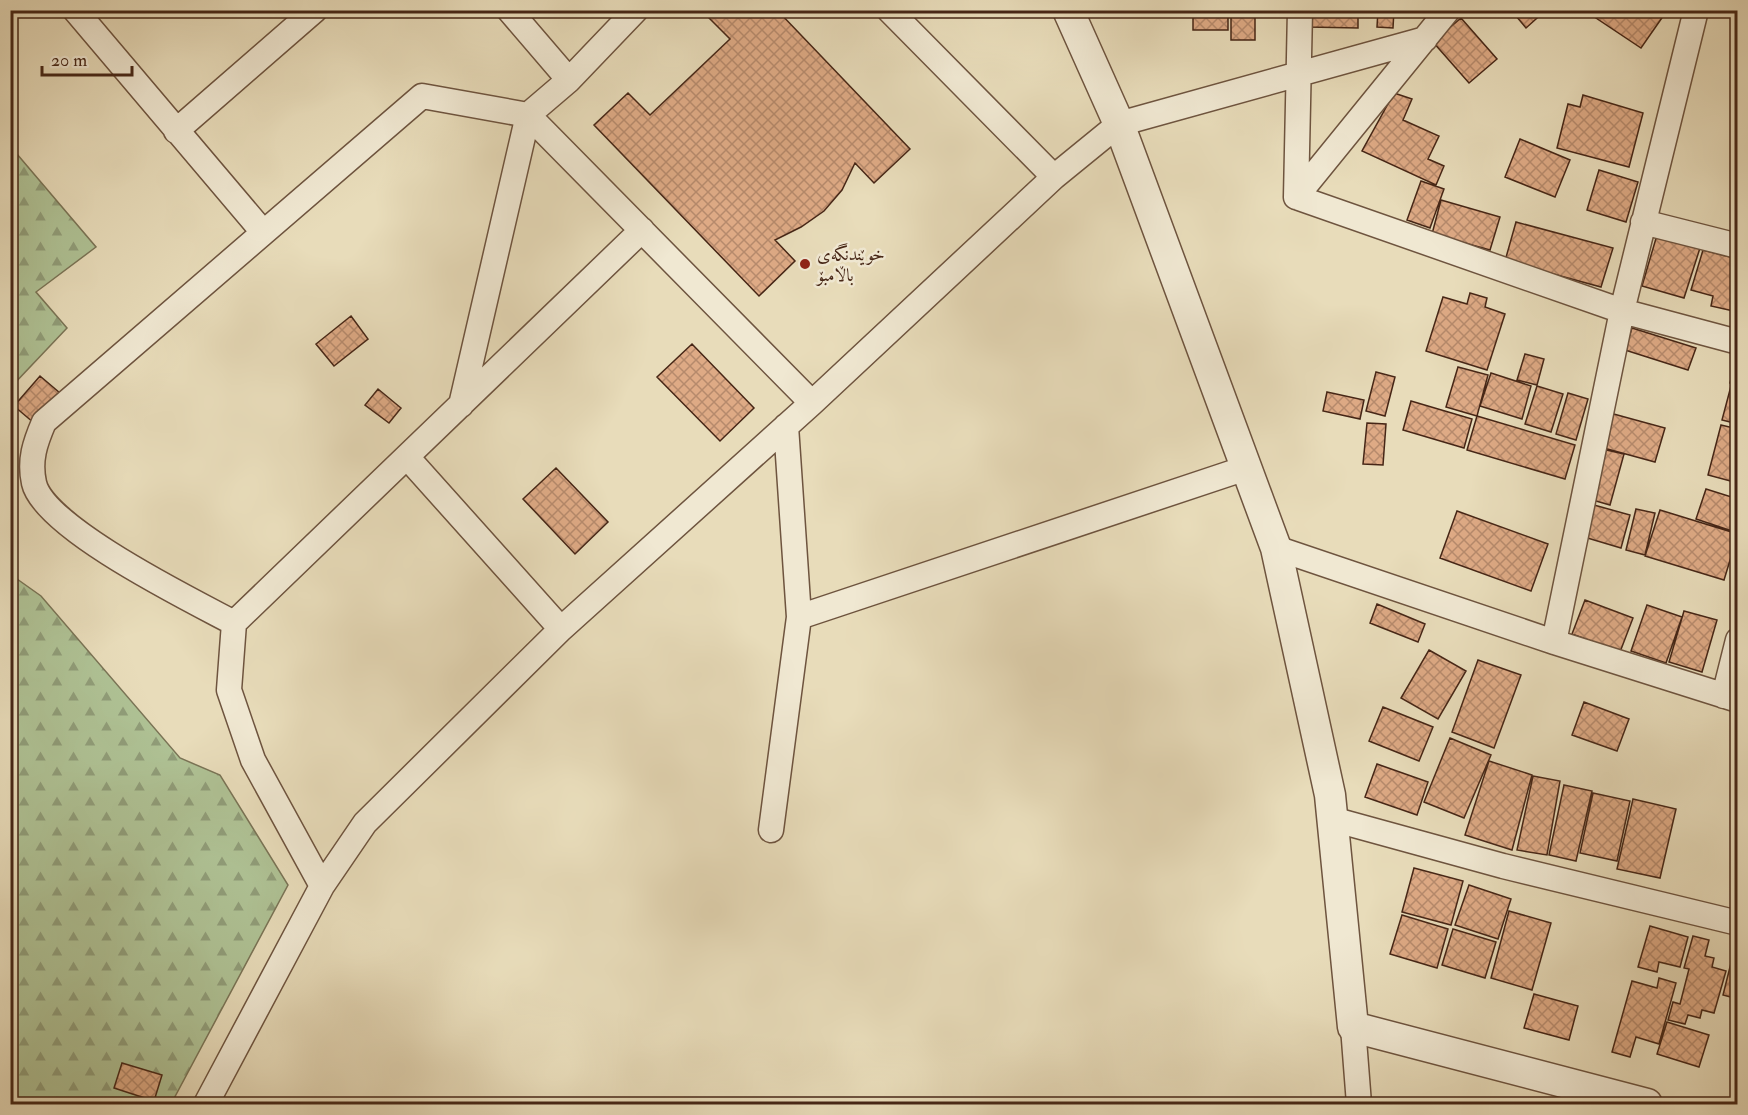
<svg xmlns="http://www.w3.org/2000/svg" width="1748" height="1115" viewBox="0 0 1748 1115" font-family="'IM FELL Double Pica',Amiri,serif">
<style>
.forest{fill:url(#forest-firs);stroke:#7a7456;stroke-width:1.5}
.building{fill:url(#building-cross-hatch);stroke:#462616;stroke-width:1.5}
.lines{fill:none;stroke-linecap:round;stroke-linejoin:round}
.minor-casing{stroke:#6e543f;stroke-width:27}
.tertiary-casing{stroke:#6e543f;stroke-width:33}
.minor{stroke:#f0e8d2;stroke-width:24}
.tertiary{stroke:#f0e8d2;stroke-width:30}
.poi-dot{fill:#8f2418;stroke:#f0e8d2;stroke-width:2}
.labels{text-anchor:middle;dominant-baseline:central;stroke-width:5;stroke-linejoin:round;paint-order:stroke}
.poi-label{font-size:18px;fill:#462616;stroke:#f0e8d2;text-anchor:start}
</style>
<defs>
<pattern id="forest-firs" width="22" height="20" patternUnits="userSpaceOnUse" patternTransform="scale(1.5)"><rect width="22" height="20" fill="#afc295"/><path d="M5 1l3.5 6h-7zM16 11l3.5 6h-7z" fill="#909d79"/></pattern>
<pattern id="building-cross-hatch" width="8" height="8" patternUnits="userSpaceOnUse" patternTransform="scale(1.5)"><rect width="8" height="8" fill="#deaa85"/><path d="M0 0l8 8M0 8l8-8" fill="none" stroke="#b68a6c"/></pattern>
</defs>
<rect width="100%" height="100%" fill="#e8dcba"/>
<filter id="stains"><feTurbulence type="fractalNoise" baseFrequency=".00333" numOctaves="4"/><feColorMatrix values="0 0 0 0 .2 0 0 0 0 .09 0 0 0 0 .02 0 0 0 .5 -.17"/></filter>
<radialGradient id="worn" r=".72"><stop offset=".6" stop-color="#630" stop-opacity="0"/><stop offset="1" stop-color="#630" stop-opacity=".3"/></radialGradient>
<!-- forest -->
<path class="forest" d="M11,147L96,247L36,292L67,328L11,387Z
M10,574L41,596L180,758L220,775L288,885L171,1104H11Z"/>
<!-- building -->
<path class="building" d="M710,10H777L910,149L874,183L855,163L842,190L824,211L801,227L775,240L795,261L759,296L594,125L628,93L650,115L730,39L706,15Z
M1193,10H1228V30H1193Z
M1231,10H1255V40H1231Z
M1308,10H1358V28L1308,27Z
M1378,10H1394L1393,28L1377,27Z
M1511,10H1546L1526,28Z
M1592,10H1664L1666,12L1641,48L1590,14Z
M1461,18L1497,59L1469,83L1433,42Z
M1394,93L1412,99L1403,120L1439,136L1428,159L1444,166L1436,185L1362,151Z
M1583,95L1643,113L1629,167L1557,148L1568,104L1580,107Z
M1520,139L1570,160L1555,197L1505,177Z
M1599,170L1638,182L1626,222L1587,210Z
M1421,181L1444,189L1430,228L1407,220Z
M1441,200L1500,217L1490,250L1432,234Z
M1516,222L1613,248L1601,287L1505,261Z
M1657,235L1700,248L1684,298L1642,286Z
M1703,250L1738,259V312L1711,306L1713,296L1691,290Z
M1470,293L1487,298L1485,307L1505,314L1487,370L1426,351L1443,297L1467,304Z
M351,316L368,339L334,366L316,344Z
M1632,328L1696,348L1688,370L1625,350Z
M692,344L754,408L720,441L657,377Z
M1525,354L1544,359L1537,385L1517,380Z
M1737,356H1738V385L1730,383Z
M1458,367L1488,375L1477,416L1446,407Z
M1376,372L1395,377L1385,416L1366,411Z
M1491,373L1531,386L1522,419L1480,406Z
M40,376L60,393L34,423L14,406Z
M1537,386L1563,394L1551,432L1525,424Z
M1731,386L1738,388V424L1722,420Z
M378,389L401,408L389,423L365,405Z
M1327,392L1364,400L1360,419L1323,411Z
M1568,393L1588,399L1576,440L1556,434Z
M1411,401L1472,419L1464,448L1403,430Z
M1610,413L1665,428L1655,462L1600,447Z
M1477,416L1575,445L1565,479L1467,450Z
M1367,423L1386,424L1383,465L1363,464Z
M1721,425L1738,429V483L1708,475Z
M1602,449L1624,454L1610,505L1589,499Z
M556,468L608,522L575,554L523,499Z
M1706,489L1738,499V533L1696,519Z
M1594,505L1630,515L1621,548L1584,537Z
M1636,509L1655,513L1645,555L1626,550Z
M1660,510L1738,534L1724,580L1645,556Z
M1457,511L1548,544L1531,591L1440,558Z
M1585,600L1633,618L1620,652L1572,634Z
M1377,604L1425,624L1418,642L1370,623Z
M1647,605L1682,617L1666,663L1631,651Z
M1684,611L1717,620L1702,672L1669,662Z
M1429,650L1466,671L1438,719L1401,698Z
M1478,660L1521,675L1494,748L1452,732Z
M1584,702L1629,719L1617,751L1572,735Z
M1383,707L1433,727L1419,761L1369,741Z
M1450,738L1491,755L1464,818L1424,802Z
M1489,761L1532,775L1512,850L1465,835Z
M1377,764L1428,782L1417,815L1365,797Z
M1533,776L1560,781L1547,855L1517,850Z
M1564,785L1592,791L1576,861L1549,855Z
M1593,793L1630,801L1617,861L1580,853Z
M1633,799L1676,809L1660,878L1617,869Z
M1414,868L1463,881L1451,925L1402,912Z
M1469,885L1511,899L1498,939L1455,925Z
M1509,911L1551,923L1532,990L1491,978Z
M1402,915L1448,929L1437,968L1390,954Z
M1650,926L1688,937L1680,967L1659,962L1657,972L1638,967Z
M1453,929L1496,942L1485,978L1442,965Z
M1693,936L1709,940L1705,956L1714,958L1712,967L1726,971L1714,1013L1702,1010L1700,1018L1688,1015L1685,1024L1668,1020L1673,1002L1680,1004L1689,969L1684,968Z
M1735,947L1738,948V999L1723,995Z
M1659,978L1676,983L1659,1044L1636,1037L1630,1057L1612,1052L1632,981L1657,988Z
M1534,994L1578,1006L1569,1040L1524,1028Z
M1667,1022L1709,1035L1699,1067L1657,1054Z
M122,1063L162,1075L154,1101L114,1088Z"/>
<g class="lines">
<!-- minor casing -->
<g class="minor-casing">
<path id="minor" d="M75,10L263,232
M509,10L569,80
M889,10L1054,177
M176,131L315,10
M1296,197L1622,311L1738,342
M1296,197L1448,10
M1296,197L1300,10
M1643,222L1738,246
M461,405L528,115L569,80L636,10
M407,457L561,629
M1276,548L1554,642L1738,700
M799,617L1246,468
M234,623C193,601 44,528 34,483C29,460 35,443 44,422L422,96L528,115L812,403
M1554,642L1622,311L1696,10
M1724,696L1738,640
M1332,819L1503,866L1738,923
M771,830L799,617L786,426
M322,886L253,760L229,690L234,623L642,230
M1353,1027L1359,1104
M206,1104L322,886L365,823L561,629L812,403L1054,177L1119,124L1425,39"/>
</g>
<!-- tertiary casing -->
<g class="tertiary-casing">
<path id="tertiary" d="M1068,10L1119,124L1276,548L1330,795L1353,1027L1647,1104"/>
</g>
<!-- minor -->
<use href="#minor" class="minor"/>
<!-- tertiary -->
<use href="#tertiary" class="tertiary"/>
</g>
<!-- markers -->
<circle class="poi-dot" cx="805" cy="264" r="6"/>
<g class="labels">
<!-- poi labels -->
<g class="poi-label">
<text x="817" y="254">خوێندنگەی<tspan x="817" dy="21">باڵامبۆ</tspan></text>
</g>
</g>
<!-- margin -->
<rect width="1748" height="1115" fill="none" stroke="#e8dcba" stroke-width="36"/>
<rect x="12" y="12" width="1724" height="1091" fill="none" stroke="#462616" stroke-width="3"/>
<rect x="18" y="18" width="1712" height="1079" fill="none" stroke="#462616" stroke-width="1.5"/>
<!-- scale -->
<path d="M42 66v9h90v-9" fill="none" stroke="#462616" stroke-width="3"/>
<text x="51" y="66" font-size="18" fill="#462616" stroke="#f0e8d2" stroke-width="4.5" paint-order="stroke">20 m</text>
<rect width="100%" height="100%" filter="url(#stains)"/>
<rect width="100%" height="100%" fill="url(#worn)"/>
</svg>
